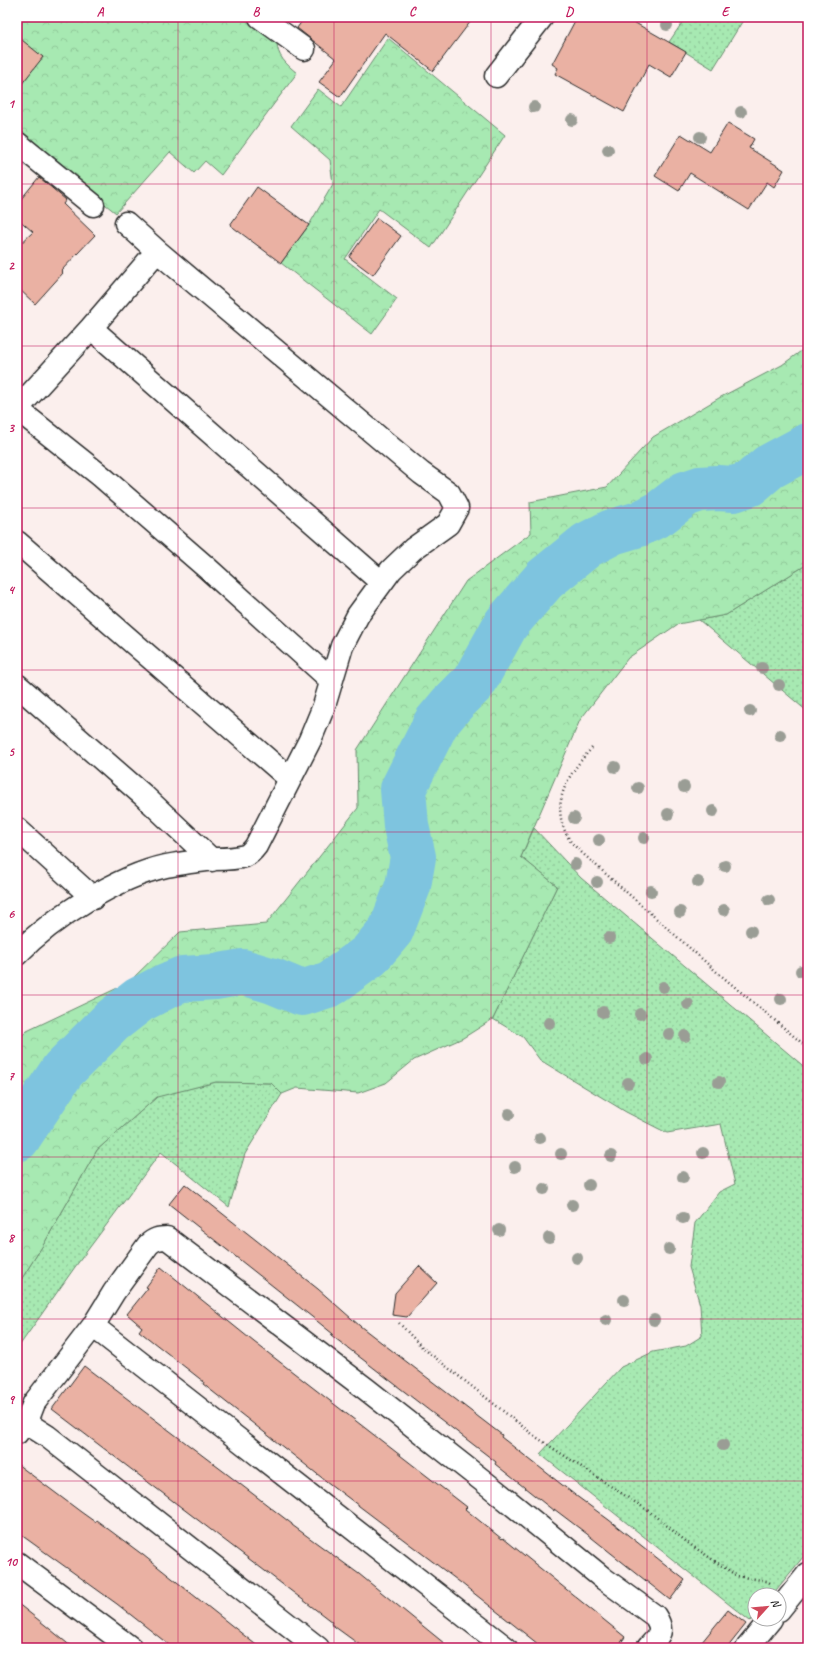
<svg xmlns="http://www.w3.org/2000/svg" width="825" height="1665" viewBox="0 0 825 1665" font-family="Caveat,sans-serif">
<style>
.grass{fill:url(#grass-dots);stroke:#698a6e}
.forest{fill:url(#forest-crowns);stroke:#698a6e}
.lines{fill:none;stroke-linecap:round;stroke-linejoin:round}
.river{stroke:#7ec4df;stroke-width:46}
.building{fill:#eab1a3;stroke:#2b2b2b}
.minor-casing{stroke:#2b2b2b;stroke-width:25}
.path{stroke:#2b2b2b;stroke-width:2.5;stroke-dasharray:1 3;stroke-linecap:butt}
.minor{stroke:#fff;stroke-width:22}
.tree{fill:#9a9d95}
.grid{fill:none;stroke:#c2185b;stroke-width:1;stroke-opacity:0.55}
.neatline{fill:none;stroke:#c2185b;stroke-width:1.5}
.grid-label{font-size:13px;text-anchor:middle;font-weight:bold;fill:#c2185b}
</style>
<defs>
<pattern id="grass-dots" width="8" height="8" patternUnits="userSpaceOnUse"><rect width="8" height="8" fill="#a7e9b2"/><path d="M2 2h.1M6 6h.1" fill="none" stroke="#90c899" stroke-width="1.8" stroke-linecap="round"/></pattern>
<pattern id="forest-crowns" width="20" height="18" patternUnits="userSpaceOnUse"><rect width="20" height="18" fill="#a7e9b2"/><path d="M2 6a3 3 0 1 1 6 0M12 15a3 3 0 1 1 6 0" fill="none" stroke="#90c899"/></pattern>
</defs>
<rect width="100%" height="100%" fill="#fbefed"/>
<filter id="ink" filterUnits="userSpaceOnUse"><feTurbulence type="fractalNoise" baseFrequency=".025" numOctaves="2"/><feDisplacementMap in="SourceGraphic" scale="8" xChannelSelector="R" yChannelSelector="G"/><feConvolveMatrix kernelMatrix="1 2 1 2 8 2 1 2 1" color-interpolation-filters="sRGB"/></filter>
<g filter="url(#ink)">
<!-- grass -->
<path class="grass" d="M686,17H745L713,69L669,42Z
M806,565H808V712L699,620L726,615Z
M534,828L581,878L808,1070V1551L772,1595H755V1616L750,1621L540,1454L621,1367L653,1352L686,1346L702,1336L700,1305L689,1267L695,1223L719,1192L735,1184L721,1124L667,1133L626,1112L540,1060L523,1037L493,1019L557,886L521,857Z
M216,1082L271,1083L282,1094L245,1154L229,1207L161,1152L75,1267L17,1349V1286L45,1242L97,1150L158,1096Z"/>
<!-- forest -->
<path class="forest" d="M17,17H242L277,42C277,56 286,64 297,73L221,175L205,161L194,173L170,152L116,213L17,133Z
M388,38L505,135L431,248L379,209L345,259L397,299L372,334L281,263L309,225L333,184L330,160L291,126L318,89L341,107Z
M808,346V565H806L726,615L678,624L628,658L580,720L521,857L557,886L493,1019L463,1038L414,1060L386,1083L358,1093L297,1088L282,1094L271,1083L216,1082L157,1097L97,1150L45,1242L17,1286V1040L27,1031L128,983L180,932L266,924L358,808L357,750L466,581L531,533L530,502L607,487L653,437L719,398L782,365Z"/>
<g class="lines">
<!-- river -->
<path class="river" d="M17,1139L63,1070L112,1021L139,1000L164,987L183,979L215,977L243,972L273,981L302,993L330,984L369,956L391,930L408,886L413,857L406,826L403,789L436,723L451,705L474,682L506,624L545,579L587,545L612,532L639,524L659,514L685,494L700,489L717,488L734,489L749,484L769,467L808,446"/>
</g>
<!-- building -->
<path class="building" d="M305,17H474L433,71L385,33L340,97L319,82L336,59L297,28Z
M577,17H625L686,52L671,77L649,64L624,112L555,74L558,68L552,64Z
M17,36L43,57L17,90Z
M728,123L754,139L749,148L784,170L774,187L767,182L749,210L690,173L679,191L655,176L681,134L710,152Z
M39,177L66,200L63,204L95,235L61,271L63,273L35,304L17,287V247L33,232L17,218V204Z
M257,187L309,225L281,263L230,225Z
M377,218L401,236L373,275L349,257Z
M185,1184L318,1289L360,1326L502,1435L501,1437L575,1495L609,1520L685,1580L670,1600L587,1534L554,1509V1511L495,1464L496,1462L331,1335L333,1334L312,1317L169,1204Z
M419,1266L437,1283L407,1317L392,1315L395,1293Z
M161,1267L254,1342L467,1507L465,1509L502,1539L503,1538L625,1637L617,1648H543L461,1583L326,1481L203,1384L204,1382L139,1331L142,1327L127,1314L148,1288L146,1287Z
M84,1366L227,1474L292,1524V1525L359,1574L450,1648H364L331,1624L332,1622L52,1409Z
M17,1464L81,1512L95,1522L96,1520L143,1555L260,1648H173L117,1604L17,1532Z
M17,1603L45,1625L73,1648H17Z
M728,1610L746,1624L727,1648H697Z"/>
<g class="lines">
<!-- minor casing -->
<g class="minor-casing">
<path id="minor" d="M260,17L304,49
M496,76L542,17
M17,143L93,205
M91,328L381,582
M17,409L101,476L207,568L331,680
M17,409L91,328L157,251
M17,542L290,779
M17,685L143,795L212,860
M17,829L93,898
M17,954C52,918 117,877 166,866C181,863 198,861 214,859C224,859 235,859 245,856C250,854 253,850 256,846L310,740L324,706L342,646L358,615L391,570L413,549L448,524L457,508L449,493L421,473L157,251L126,223
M93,1326L506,1648
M25,1422L47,1436L318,1648
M17,1433L29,1416L34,1403L93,1326L114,1292L148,1245C154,1239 159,1238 167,1238L366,1389L492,1488L604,1579L655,1616C665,1631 659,1636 648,1648
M17,1563L131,1648
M779,1610L808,1574
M747,1648L771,1619"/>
</g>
<!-- path -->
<path class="path" d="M592,748C568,774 548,804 569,839C572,844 577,848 581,852L718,973L808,1048
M399,1323L423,1348L536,1437L650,1512L688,1543L737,1576L767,1581L770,1583"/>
<!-- minor -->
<use href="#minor" class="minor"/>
</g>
<!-- trees -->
<g class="tree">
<circle cx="667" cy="25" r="6"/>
<circle cx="534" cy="107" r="6"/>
<circle cx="741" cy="112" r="6"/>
<circle cx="572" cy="120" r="6"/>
<circle cx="700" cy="137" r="6"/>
<circle cx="608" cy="150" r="6"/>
<circle cx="762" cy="668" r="6"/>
<circle cx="779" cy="685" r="6"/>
<circle cx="750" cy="711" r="6"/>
<circle cx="780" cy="735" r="6"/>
<circle cx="615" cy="767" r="6"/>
<circle cx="684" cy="787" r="6"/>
<circle cx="638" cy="788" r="6"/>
<circle cx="713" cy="811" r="6"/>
<circle cx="668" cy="814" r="6"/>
<circle cx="574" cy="818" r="6"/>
<circle cx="644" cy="838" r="6"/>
<circle cx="599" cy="840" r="6"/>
<circle cx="575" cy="864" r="6"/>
<circle cx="725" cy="866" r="6"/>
<circle cx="597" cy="882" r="6"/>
<circle cx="698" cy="882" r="6"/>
<circle cx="651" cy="891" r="6"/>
<circle cx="769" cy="900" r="6"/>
<circle cx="724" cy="910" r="6"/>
<circle cx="680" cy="912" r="6"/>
<circle cx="751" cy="931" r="6"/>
<circle cx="609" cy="938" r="6"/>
<circle cx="801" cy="971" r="6"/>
<circle cx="663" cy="987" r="6"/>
<circle cx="781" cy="999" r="6"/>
<circle cx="688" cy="1004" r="6"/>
<circle cx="603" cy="1012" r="6"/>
<circle cx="640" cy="1014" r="6"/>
<circle cx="549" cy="1023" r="6"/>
<circle cx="669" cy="1034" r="6"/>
<circle cx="685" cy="1036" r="6"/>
<circle cx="647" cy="1059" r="6"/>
<circle cx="719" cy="1082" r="6"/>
<circle cx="628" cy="1083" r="6"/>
<circle cx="509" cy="1114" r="6"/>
<circle cx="540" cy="1138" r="6"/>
<circle cx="703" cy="1153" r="6"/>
<circle cx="561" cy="1154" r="6"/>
<circle cx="611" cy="1156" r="6"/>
<circle cx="515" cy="1167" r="6"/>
<circle cx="683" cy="1177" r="6"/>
<circle cx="589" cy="1185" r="6"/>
<circle cx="544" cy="1189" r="6"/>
<circle cx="572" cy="1205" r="6"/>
<circle cx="683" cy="1218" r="6"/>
<circle cx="499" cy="1230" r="6"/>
<circle cx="549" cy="1238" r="6"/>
<circle cx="669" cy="1249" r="6"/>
<circle cx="577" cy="1258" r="6"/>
<circle cx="624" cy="1300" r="6"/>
<circle cx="606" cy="1320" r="6"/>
<circle cx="654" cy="1320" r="6"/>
<circle cx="723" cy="1445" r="6"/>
</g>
</g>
<!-- grid -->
<path class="grid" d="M178,17V1648M334,17V1648M491,17V1648M647,17V1648M17,184H808M17,346H808M17,508H808M17,670H808M17,832H808M17,995H808M17,1157H808M17,1319H808M17,1481H808"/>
<!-- margin -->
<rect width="825" height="1665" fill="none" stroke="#fff" stroke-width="44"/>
<!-- north arrow -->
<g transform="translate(767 1607) rotate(63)"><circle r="19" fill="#ffffff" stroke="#aaaaaa"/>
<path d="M0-3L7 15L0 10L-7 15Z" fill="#d1495b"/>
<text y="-6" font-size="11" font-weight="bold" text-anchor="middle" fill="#2b2b2b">N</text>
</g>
<rect x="22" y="22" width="781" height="1621" class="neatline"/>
<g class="grid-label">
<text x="100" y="16">A</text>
<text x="256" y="16">B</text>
<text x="412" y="16">C</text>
<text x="569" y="16">D</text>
<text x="725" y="16">E</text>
<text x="11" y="108">1</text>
<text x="11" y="270">2</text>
<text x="11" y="432">3</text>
<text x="11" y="594">4</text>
<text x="11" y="756">5</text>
<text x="11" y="918">6</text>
<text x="11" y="1080">7</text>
<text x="11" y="1242">8</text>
<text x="11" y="1404">9</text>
<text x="11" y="1566">10</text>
</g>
</svg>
